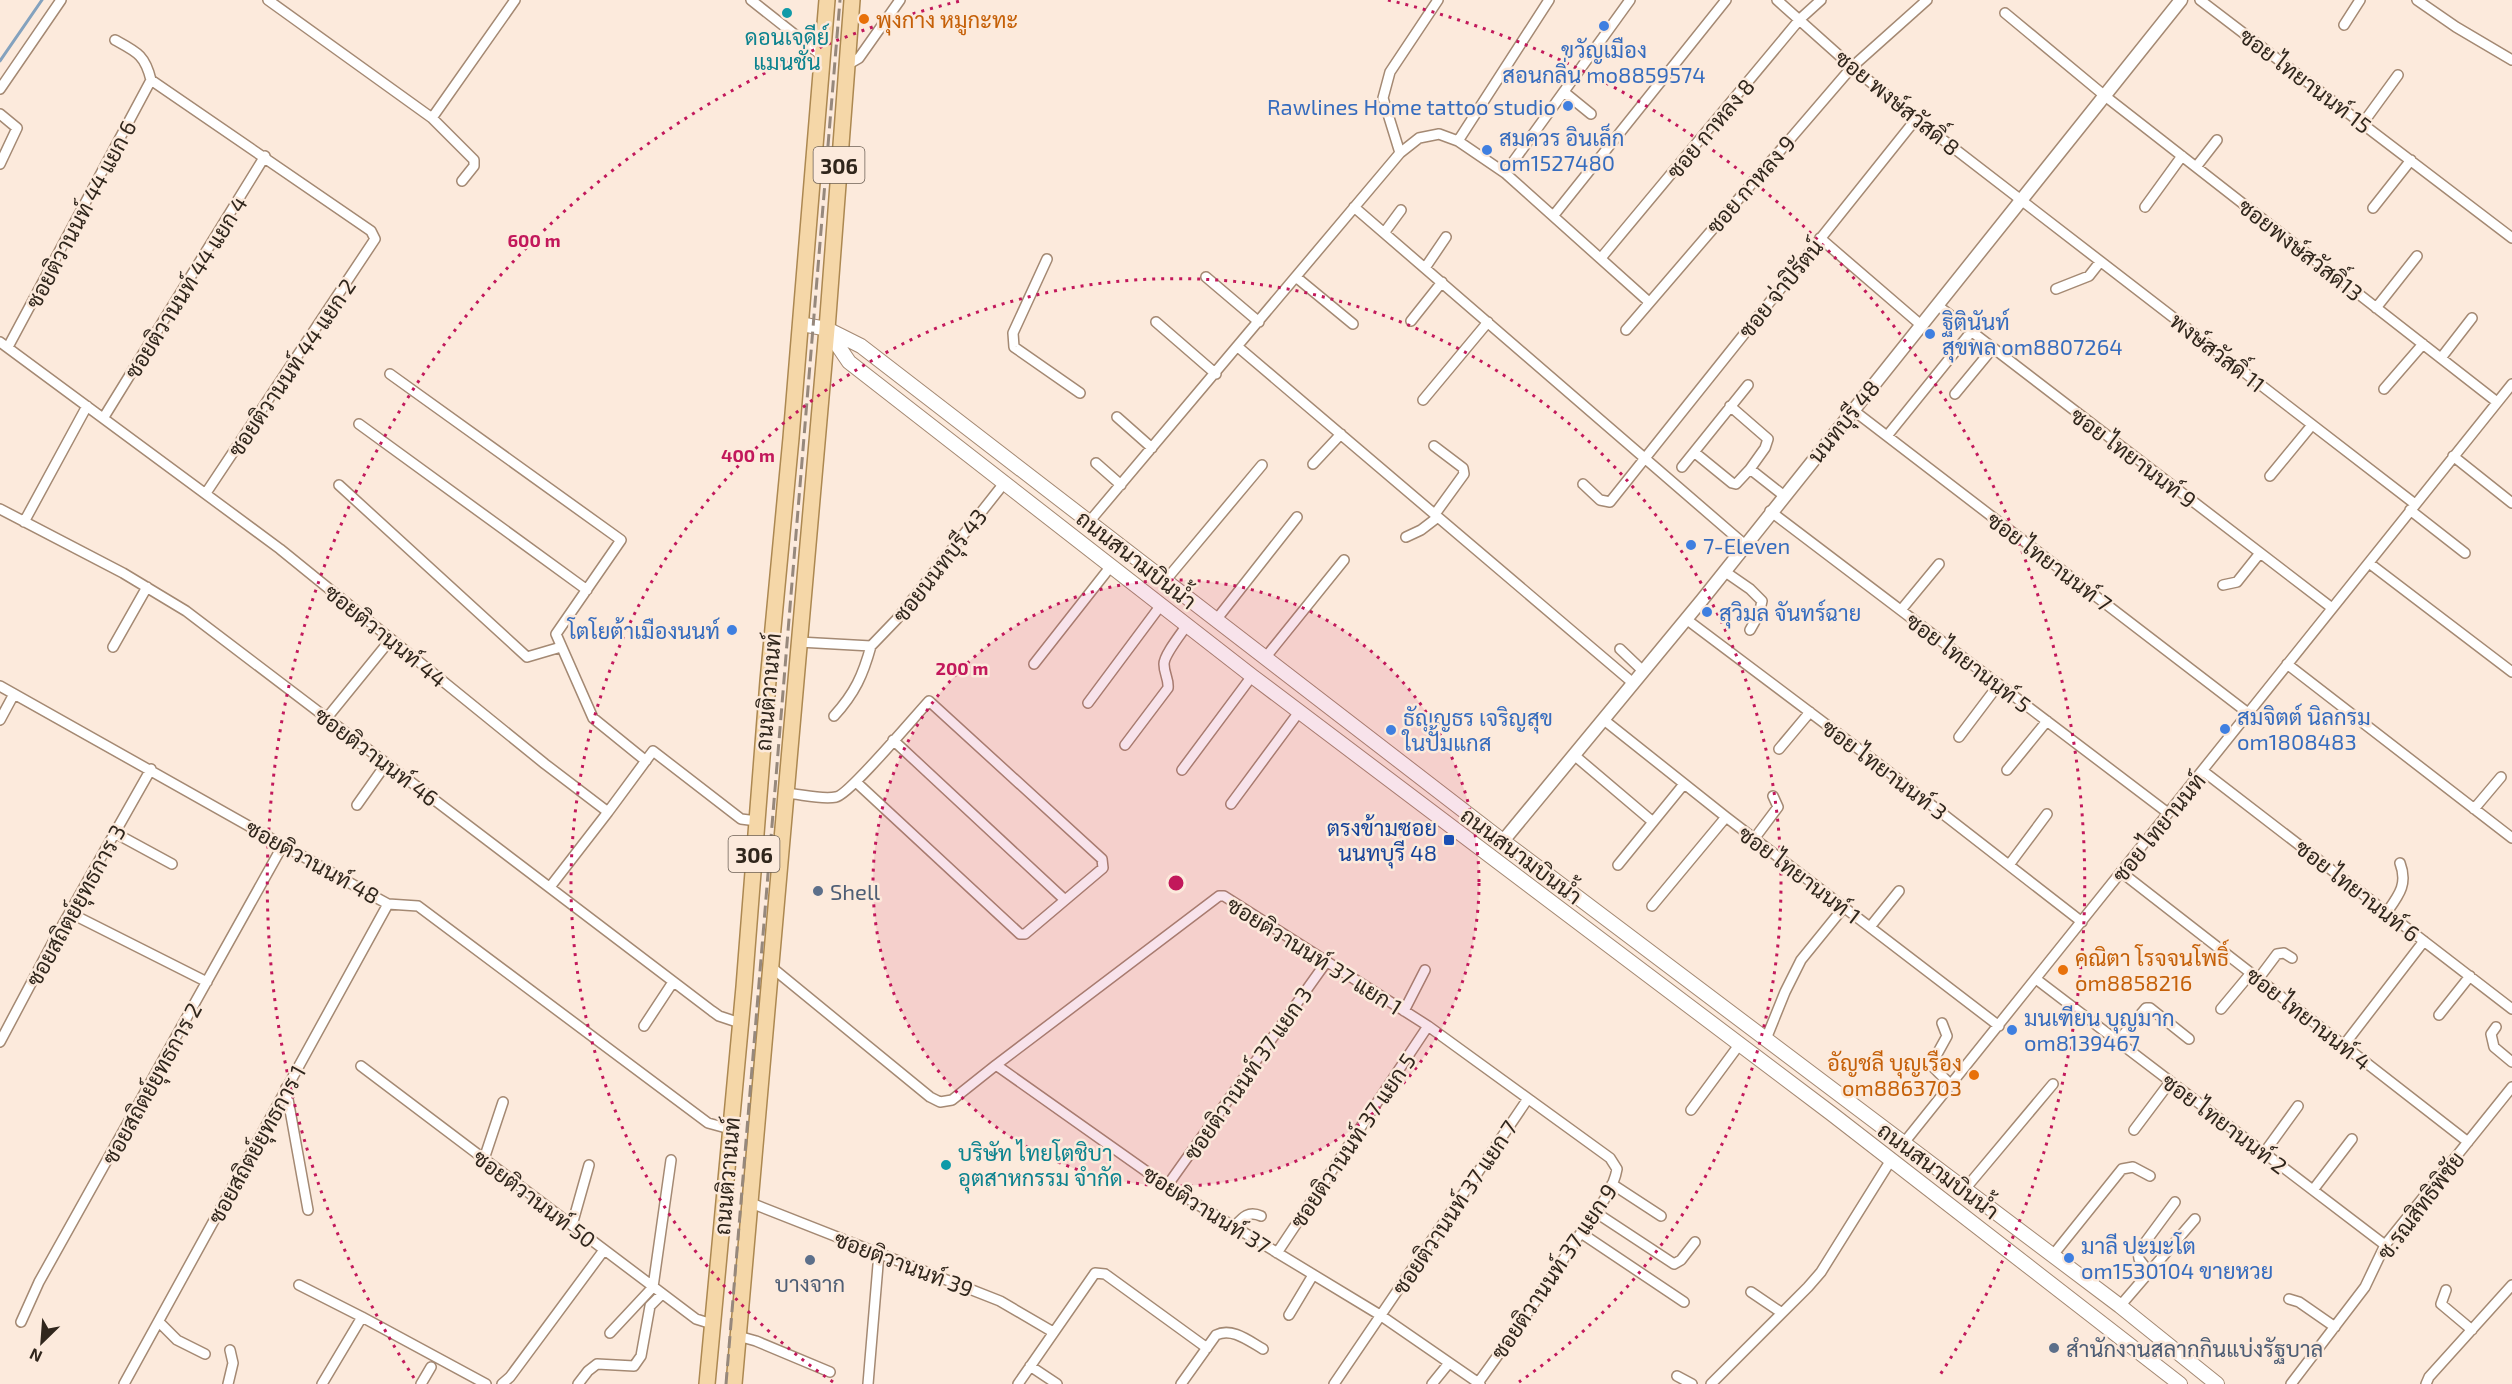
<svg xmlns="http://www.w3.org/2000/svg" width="2512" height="1384" viewBox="0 0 2512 1384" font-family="'Exo 2',Sarabun,sans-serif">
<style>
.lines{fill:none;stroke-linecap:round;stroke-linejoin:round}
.stream{stroke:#84a2be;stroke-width:3}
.minor-casing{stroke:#a48973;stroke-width:12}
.tertiary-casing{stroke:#a48973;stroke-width:15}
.secondary-casing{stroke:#a48973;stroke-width:16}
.primary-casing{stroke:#ac8851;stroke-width:18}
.minor{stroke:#fff;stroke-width:9}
.tertiary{stroke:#fff;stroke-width:12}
.secondary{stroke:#fff;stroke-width:14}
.primary{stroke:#f5d7a8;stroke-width:15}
.rail{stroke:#96887c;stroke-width:3;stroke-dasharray:12 6;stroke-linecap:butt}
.ring{fill:none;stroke:#c2185b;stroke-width:3;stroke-dasharray:3 6}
.culture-dot{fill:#0f9aa8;stroke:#fceadc;stroke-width:2}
.food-dot{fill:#e8710a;stroke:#fceadc;stroke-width:2}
.shop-dot{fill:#3f7fe0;stroke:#fceadc;stroke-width:2}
.transit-dot{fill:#1a4fb4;stroke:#fceadc;stroke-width:2}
.service-dot{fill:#5c6f8a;stroke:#fceadc;stroke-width:2}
.labels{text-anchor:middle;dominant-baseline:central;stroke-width:5;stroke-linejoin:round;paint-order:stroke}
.shield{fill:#fceadc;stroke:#6d6156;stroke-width:1.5}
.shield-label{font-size:21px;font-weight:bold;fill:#30261c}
.food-label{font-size:22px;fill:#c56008;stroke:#fceadc;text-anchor:start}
.culture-label{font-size:22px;fill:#0d838f;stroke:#fceadc}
.shop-label{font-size:22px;fill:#366cbe;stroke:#fceadc;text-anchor:start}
.street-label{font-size:22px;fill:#30261c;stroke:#fceadc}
.transit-label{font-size:22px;fill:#164399;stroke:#fceadc;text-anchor:end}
.service-label{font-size:22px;fill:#4e5e75;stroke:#fceadc;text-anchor:start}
.centre{fill:#c2185b;stroke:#fceadc;stroke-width:3}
.ring-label{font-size:18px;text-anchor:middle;font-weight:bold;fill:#c2185b;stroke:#fceadc;stroke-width:5;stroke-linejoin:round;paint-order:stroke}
</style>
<rect width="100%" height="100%" fill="#fceadc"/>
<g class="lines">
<!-- stream -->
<path class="stream" d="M0,61L42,0"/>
<!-- minor casing -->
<g class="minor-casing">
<path id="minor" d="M268,0L432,118L474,160V166L462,181
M751,0L822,56
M1777,0L1852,67L1916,119L2415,504
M2200,0L2512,238
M2417,0L2456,27L2512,60
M2005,13L2105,96L2497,402
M2344,25L2360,0
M115,40C137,52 145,55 151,80L371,231L375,239L206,493
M847,65L859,58L900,0
M0,89L61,0
M1564,92L1591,114
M0,114L17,128L0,164
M432,118L515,0
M2363,123L2398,75
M1458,141L1549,0
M1400,153L1383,98L1390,72L1438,0
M2196,167L2217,140
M1505,173L1630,0
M1354,207L1744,544
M2145,207L2182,156
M2373,208L2411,160
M1554,215L1726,0
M1384,233L1401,210
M1820,238L1921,325
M1601,258L1800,19L1821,0
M1047,259L1013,333L1014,347L1080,393
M1425,268L1446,237
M1206,277L1259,322
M1296,277L1353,324
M2056,289L2089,276L2100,262
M1937,305L2332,608
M2376,308L2417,256
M1411,321L1442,282
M1156,322L1216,374
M1626,330L1852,67L1927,0
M0,342L280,549L545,764L608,812L653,751L741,819L757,821
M8,347L151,80
M1238,347L1633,683
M2441,358L2472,318
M390,374L621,540L556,634L593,718L646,761
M2384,389L2423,344
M1955,394L1993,348
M1423,400L1488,322
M1730,406L1768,439L1765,448L1750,469
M1853,410L2248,713
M104,417L265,156
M1117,417L1152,448
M359,424L587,590
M1887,436L1971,332
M1434,446L1463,468L1464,474L1435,514
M1694,452L1732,483L1736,484L1750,469L1783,495
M2453,456L2512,503
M1096,463L1121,485
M1313,464L1341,434
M1682,467L1748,385
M2270,476L2312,425
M1583,484L1600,500L1610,502L1916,119
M339,485L527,657L561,647
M0,509L123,573L186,611L712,1011L719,1016L740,1023
M2410,510L2465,553
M1770,511L2168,813
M24,522L87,406
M1089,522L1400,153L1419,138L1439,134L1458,141L1505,173L1649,302
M1406,537L1421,530L1438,517
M2369,563L2512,672
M1724,571L1750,589L1762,601L1759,614L1750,630
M1165,581L1262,465
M2223,585L2237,582L2260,553
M1901,610L1939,564
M1686,619L1880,765L2082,922
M1216,620L1297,517
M799,642L871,646
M871,646L897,619L1005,482
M113,647L147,587
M1620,649L1643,671
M1265,658L1344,560
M1034,664L1111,566
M2287,664L2512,838
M0,686L375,897L388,904L418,906L708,1123L730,1129
M1088,703L1161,605
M834,716C855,693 863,675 871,646
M326,719L391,639
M0,720L14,694
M1604,720L1726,817L1999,1026
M1959,737L1999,684
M893,740L1065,900
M1125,745L1168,688C1169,679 1164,674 1164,664C1164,655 1181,634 1187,625
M1779,749L1810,712
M1574,755L1653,822
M1182,770L1252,676
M2007,770L2047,721
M2203,771L2512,1009
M785,793C801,794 821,800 836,797C849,795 915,716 929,701L1102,859L1103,868L1025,934H1020L856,782
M1231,804L1299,712
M357,805L386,764
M2474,809L2501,777
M115,833L172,864
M1754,839L1778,807L1773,796
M1618,865L1684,784
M2009,865L2047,814
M2121,872L2468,1142
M550,887L608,812
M1652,906L1726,817
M2387,912C2399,895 2408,884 2400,863
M70,913L207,982
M1870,927L1899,891
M770,966L930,1097L940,1102L952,1100L996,1065L1167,1186L1380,1315L1480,1384
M2259,978L2277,954L2284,953L2292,958
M2036,979L2385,1245
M2221,1009L2251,973
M1404,1011L1425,970
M2439,1015L2470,976
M1942,1023L1947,1036L1931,1065L1951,1085
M644,1026L673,982
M2496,1027L2491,1034L2494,1047L2512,1062
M1766,1039L1785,992L1801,960L1844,907
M2118,1041L2146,1008H2150L2189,1039
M0,1042L53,942L151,769
M2344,1045L2424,941
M996,1065L1219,896H1224L1428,1026L1610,1158L1617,1169C1613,1193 1592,1217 1578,1237C1546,1286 1513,1335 1478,1383
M361,1066L696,1319L712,1324
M286,1088L308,1210
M1691,1110L1739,1045
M2134,1130L2170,1082
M1903,1144L2512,384
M2264,1153L2298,1106
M484,1159L503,1102
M1612,1184L1661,1216
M1167,1186L1327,961
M1965,1189L2053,1084
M2313,1190L2352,1139
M751,1203L1000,1301L1053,1332
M1595,1212L1674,1264L1681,1260L1695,1242
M572,1225L589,1165
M1234,1227C1242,1218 1248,1210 1261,1216
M1581,1233L1684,1302
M1277,1253L1428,1026
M2053,1255L2122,1169L2133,1167L2150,1176
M2149,1272L2139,1259L2138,1252L2175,1202
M299,1285L362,1317L486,1384
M2446,1290L2441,1304L2472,1330
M1751,1292L1782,1313
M2289,1299L2299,1302L2335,1327
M2120,1306L2195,1219
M1289,1315L1313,1275
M21,1322L39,1282L283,845
M159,1322L177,1340L205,1354
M610,1333L653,1287L671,1160
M738,1336L756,1341L830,1372
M1030,1366L1057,1384
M1677,1376L1692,1384
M124,1384L388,904
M228,1384L233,1363L230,1350
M322,1384L362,1317
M421,1384L431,1367
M502,1384L510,1377L604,1250
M578,1384L588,1371L597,1364L634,1366L641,1356L650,1306L662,1294
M868,1384L879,1253
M1018,1384L1095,1273L1105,1274L1207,1348
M1181,1384L1216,1335C1232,1327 1249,1341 1263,1349
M1334,1384L1527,1100
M1432,1384L1449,1363
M1711,1384L1808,1287L1821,1272L1891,1160
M2291,1384L2365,1287L2385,1245L2512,1087
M2426,1384L2429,1377L2512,1285"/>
</g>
<!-- tertiary casing -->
<g class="tertiary-casing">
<path id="tertiary" d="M1503,841L1702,600L2181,0"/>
</g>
<!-- secondary casing -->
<g class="secondary-casing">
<path id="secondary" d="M801,324L827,329L861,346L1503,841L2120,1306L2217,1384
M828,331L849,362L1252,676L1832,1114L2180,1384"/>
</g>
<!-- primary casing -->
<g class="primary-casing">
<path id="primary" d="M707,1384L744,987L768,681L791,438L827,0
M734,1384L827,329L852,0"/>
</g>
<!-- minor -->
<use href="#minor" class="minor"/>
<!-- tertiary -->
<use href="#tertiary" class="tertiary"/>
<!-- secondary -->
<use href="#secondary" class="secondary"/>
<!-- primary -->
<use href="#primary" class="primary"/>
<!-- rail -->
<path class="rail" d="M726,1384L840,0"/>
</g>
<!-- distance rings -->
<circle cx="1176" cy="883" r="303" fill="#c2185b" fill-opacity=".12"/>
<g class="ring">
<circle cx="1176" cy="883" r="303"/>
<path d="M833 1382A605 605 0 1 1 1519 1382"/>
<path d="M414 1378A908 908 0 0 1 964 0M1388 0A908 908 0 0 1 1938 1378"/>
</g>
<!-- markers -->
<g class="culture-dot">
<circle cx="787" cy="13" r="6"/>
<circle cx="946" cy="1165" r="6"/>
</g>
<g class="food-dot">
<circle cx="864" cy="19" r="6"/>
<circle cx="2063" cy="970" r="6"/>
<circle cx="1974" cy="1075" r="6"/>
</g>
<g class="shop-dot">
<circle cx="1604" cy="26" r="6"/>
<circle cx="1568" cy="106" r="6"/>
<circle cx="1487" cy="150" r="6"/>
<circle cx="1930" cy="334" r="6"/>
<circle cx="1691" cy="545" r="6"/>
<circle cx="1707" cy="612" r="6"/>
<circle cx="732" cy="630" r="6"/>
<circle cx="2225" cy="729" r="6"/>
<circle cx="1391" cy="730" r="6"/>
<circle cx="2012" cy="1030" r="6"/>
<circle cx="2069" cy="1258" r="6"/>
</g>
<rect class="transit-dot" x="1443" y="834" width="12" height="12" rx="3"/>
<g class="service-dot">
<circle cx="818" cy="891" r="6"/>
<circle cx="810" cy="1260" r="6"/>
<circle cx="2054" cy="1348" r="6"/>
</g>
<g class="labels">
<!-- shield labels -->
<g class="shield">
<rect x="813.5" y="147" width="51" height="36" rx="4.5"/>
<rect x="728.5" y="836" width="51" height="36" rx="4.5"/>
</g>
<g class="shield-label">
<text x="839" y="165">306</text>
<text x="754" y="854">306</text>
</g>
<!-- food labels -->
<g class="food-label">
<text x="876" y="19">พุงกาง หมูกะทะ</text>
<text x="2075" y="957">คณิตา โรจจนโพธิ์<tspan x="2075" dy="25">om8858216</tspan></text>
<text x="1962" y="1062" text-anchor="end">อัญชลี บุญเรือง<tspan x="1962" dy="25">om8863703</tspan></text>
</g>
<!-- culture labels -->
<g class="culture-label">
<text x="787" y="36">ดอนเจดีย์<tspan x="787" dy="25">แมนชั่น</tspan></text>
<text x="958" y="1152" text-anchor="start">บริษัท ไทยโตชิบา<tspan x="958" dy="25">อุตสาหกรรม จำกัด</tspan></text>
</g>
<!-- shop labels -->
<g class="shop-label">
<text x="1604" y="49" text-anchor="middle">ขวัญเมือง<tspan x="1604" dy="25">สอนกลิ่น mo8859574</tspan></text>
<text x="1556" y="106" text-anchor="end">Rawlines Home tattoo studio</text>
<text x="1499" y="137">สมควร อินเล็ก<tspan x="1499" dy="25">om1527480</tspan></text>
<text x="1942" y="321">ฐิตินันท์<tspan x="1942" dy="25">สุขพล om8807264</tspan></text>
<text x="1703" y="545">7-Eleven</text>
<text x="1719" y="612">สุวิมล จันทร์ฉาย</text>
<text x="720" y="630" text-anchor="end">โตโยต้าเมืองนนท์</text>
<text x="2237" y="716">สมจิตต์ นิลกรม<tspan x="2237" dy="25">om1808483</tspan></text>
<text x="1403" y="717">ธัญญธร เจริญสุข<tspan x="1403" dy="25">ในปั้มแกส</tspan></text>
<text x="2024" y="1017">มนเฑียน บุญมาก<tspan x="2024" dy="25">om8139467</tspan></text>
<text x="2081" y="1245">มาลี ปะมะโต<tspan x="2081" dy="25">om1530104 ขายหวย</tspan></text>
</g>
<!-- street labels -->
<g class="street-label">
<text transform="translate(2306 80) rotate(37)">ซอย ไทยานนท์ 15</text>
<text transform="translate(1898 102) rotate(39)">ซอย พงษ์สวัสดิ์ 8</text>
<text transform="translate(1710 128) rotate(-50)">ซอย กาหลง 8</text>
<text transform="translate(1750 184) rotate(-49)">ซอย กาหลง 9</text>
<text transform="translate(80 214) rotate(-62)">ซอยติวานนท์ 44 แยก 6</text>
<text transform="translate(2301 249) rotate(38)">ซอยพงษ์สวัสดิ์13</text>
<text transform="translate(185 287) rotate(-58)">ซอยติวานนท์ 44 แยก 4</text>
<text transform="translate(1780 288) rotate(-51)">ซอย จ่าปิรัตน์</text>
<text transform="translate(2218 352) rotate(38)">พงษ์สวัสดิ์ 11</text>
<text transform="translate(291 367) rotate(-56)">ซอยติวานนท์ 44 แยก 2</text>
<text transform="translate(1843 421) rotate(-51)">นนทบุรี 48</text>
<text transform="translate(2134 457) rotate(37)">ซอย ไทยานนท์ 9</text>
<text transform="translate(1137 559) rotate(38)">ถนนสนามบินน้ำ</text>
<text transform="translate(2050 561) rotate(37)">ซอย ไทยานนท์ 7</text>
<text transform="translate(939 565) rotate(-52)">ซอยนนทบุรี 43</text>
<text transform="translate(386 635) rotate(39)">ซอยติวานนท์ 44</text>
<text transform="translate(1969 662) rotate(37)">ซอย ไทยานนท์ 5</text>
<text transform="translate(767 692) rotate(-85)">ถนนติวานนท์</text>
<text transform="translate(377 756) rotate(37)">ซอยติวานนท์ 46</text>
<text transform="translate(1885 769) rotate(37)">ซอย ไทยานนท์ 3</text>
<text transform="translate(2158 827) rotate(-51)">ซอย ไทยานนท์</text>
<text transform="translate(1522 855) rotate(37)">ถนนสนามบินน้ำ</text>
<text transform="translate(313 861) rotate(29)">ซอยติวานนท์ 48</text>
<text transform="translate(1800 874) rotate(37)">ซอย ไทยานนท์ 1</text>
<text transform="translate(2358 890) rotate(38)">ซอย ไทยานนท์ 6</text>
<text transform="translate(75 905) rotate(-61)">ซอยสถิตย์ยุทธการ 3</text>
<text transform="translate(1315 955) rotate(32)">ซอยติวานนท์ 37 แยก 1</text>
<text transform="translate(2309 1018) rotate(38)">ซอย ไทยานนท์ 4</text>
<text transform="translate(1247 1073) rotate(-55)">ซอยติวานนท์ 37 แยก 3</text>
<text transform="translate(151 1083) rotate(-61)">ซอยสถิตย์ยุทธการ 2</text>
<text transform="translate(2225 1123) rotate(37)">ซอย ไทยานนท์ 2</text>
<text transform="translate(1352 1140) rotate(-56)">ซอยติวานนท์ 37 แยก 5</text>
<text transform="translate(256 1144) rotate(-61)">ซอยสถิตย์ยุทธการ 1</text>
<text transform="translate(1939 1170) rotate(37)">ถนนสนามบินน้ำ</text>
<text transform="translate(726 1176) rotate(-85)">ถนนติวานนท์</text>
<text transform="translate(535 1198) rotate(37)">ซอยติวานนท์ 50</text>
<text transform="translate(2420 1205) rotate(-53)">ซ.รณสิทธิพิชัย</text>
<text transform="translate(1454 1207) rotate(-56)">ซอยติวานนท์ 37 แยก 7</text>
<text transform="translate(1207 1209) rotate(32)">ซอยติวานนท์ 37</text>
<text transform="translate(904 1263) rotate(21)">ซอยติวานนท์ 39</text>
<text transform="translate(1553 1271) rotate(-56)">ซอยติวานนท์ 37 แยก 9</text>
</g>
<!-- transit labels -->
<g class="transit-label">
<text x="1437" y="827">ตรงข้ามซอย<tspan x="1437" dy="25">นนทบุรี 48</tspan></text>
</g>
<!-- service labels -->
<g class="service-label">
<text x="830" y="891">Shell</text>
<text x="810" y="1283" text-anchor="middle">บางจาก</text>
<text x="2066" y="1348">สำนักงานสลากกินแบ่งรัฐบาล</text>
</g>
</g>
<circle cx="1176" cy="883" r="9" class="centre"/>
<g class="ring-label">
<text x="534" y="247">600 m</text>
<text x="748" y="462">400 m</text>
<text x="962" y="675">200 m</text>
</g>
<!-- north arrow -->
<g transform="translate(42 1342) rotate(205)" stroke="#fceadc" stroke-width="4.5" paint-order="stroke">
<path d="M0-4.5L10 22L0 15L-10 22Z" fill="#30261c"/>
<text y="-9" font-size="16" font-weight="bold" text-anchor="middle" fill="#30261c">N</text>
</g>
</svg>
